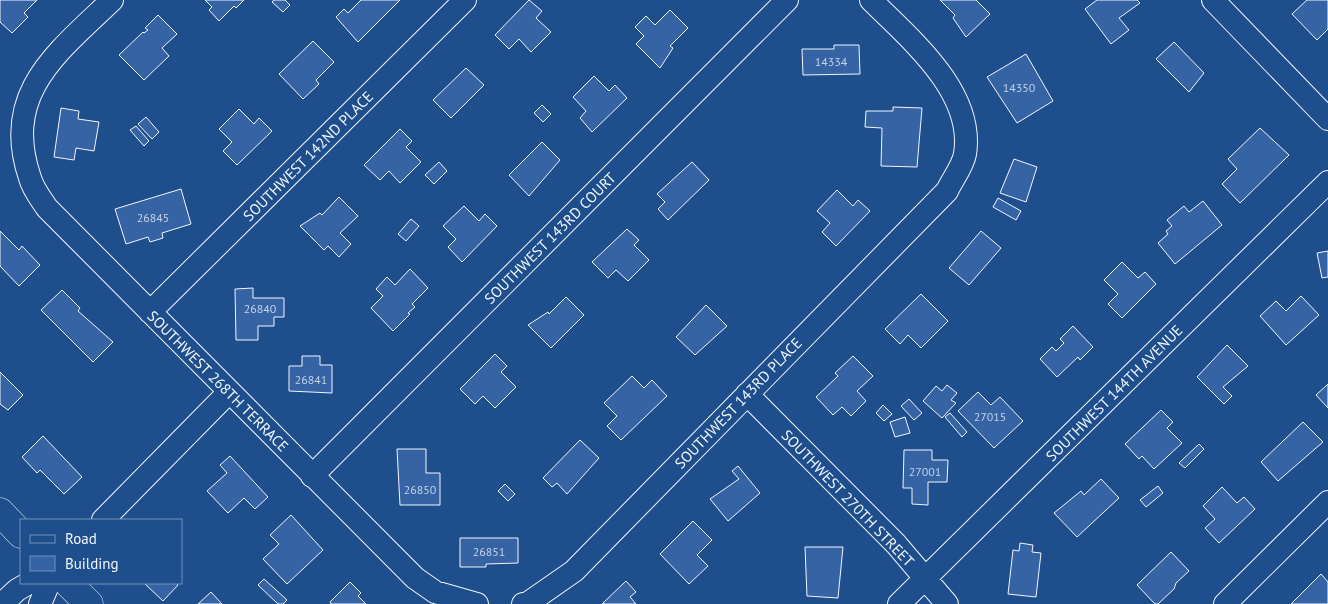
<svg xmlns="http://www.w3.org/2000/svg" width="1328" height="604" viewBox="0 0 1328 604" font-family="'PT Sans',sans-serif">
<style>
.building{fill:#3563a3;stroke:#f2f6ff}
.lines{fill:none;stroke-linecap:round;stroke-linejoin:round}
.minor-casing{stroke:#f2f6ff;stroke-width:24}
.major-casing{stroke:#f2f6ff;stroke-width:29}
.minor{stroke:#1f4e8c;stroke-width:22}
.major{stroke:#1f4e8c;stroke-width:28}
.labels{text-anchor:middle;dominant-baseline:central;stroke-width:4;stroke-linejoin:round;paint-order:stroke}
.number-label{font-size:12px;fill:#c3d1e8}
.street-label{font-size:15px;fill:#f2f6ff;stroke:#1f4e8c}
</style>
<rect width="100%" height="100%" fill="#1f4e8c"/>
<!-- building -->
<path class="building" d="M0,0H37L24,13L28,17L12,33L0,22Z
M205,0H244L236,8L234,6L219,21L209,10L212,7Z
M274,0H285L290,5L283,12L272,2Z
M361,0H400L358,42L336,17L344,9L348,13Z
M529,0L542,11L536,18L551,32L531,52L519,39L509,49L495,35Z
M940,0H976L990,14L966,37L953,18L955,15Z
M1097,0H1137L1140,3L1119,18L1129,30L1111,44L1085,9Z
M1307,0H1328V29L1317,40L1292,14Z
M670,10L688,28L670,46L673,48L660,68L636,44L644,36L635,27L646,16L655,25Z
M158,15L177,34L162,48L169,56L144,80L119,55L143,32L144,33L148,30L145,28Z
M313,41L334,62L316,80L319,84L303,99L279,74Z
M1174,42L1204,73L1189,92L1156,59Z
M834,45H859L860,74L803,75L802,49H834Z
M1026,54L1053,101L1017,123L987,77Z
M466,68L484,85L451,118L433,100Z
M594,76L609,91L615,85L627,98L592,132L580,118L586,111L573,97Z
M542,105L551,114L543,122L534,113Z
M893,107L922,108L917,167L881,166L882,128L865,127L866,111H893Z
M61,108L79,111L78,119L99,122L94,151L76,148L74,160L54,157Z
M239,109L254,124L259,118L272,131L237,165L223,151L232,142L219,129Z
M146,117L159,132L152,139L138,124Z
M136,126L149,141L144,146L130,130Z
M1260,128L1289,155L1240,203L1222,184L1237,169L1228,159Z
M400,129L412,141L406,147L421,162L400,183L389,171L380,180L364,165Z
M542,142L560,160L529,196L509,175Z
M1014,159L1037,167L1026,202L1000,193Z
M439,162L447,171L434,184L425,175Z
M692,162L709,180L668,220L658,209L665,202L657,194Z
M181,189L191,224L162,233L163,238L150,242L148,237L126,244L115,209Z
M837,190L853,206L858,200L870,211L836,246L822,232L830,223L817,211Z
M339,197L358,216L340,233L351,244L339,257L328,246L324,250L300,226L320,213L322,215Z
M998,198L1021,211L1016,220L993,207Z
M1203,201L1222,225L1175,264L1158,243L1168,234L1166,231L1172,226L1167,220L1184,206L1189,212Z
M464,206L479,221L485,214L497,226L462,262L448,247L456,239L443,226Z
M411,219L419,226L406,241L398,234Z
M627,229L639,240L634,245L649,260L628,281L616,270L608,278L592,262Z
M0,231L19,250L22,246L40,265L19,286L0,266Z
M981,231L1001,248L969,285L949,268Z
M1328,251V277L1322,278L1317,253Z
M1122,262L1138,278L1145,272L1156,284L1122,318L1108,304L1118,294L1104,280Z
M410,269L428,288L412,304L415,307L408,313L410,314L393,331L371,308L383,296L376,289L387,277L395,285Z
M253,288V298H284V317H274V326H258V340H236L235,289Z
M62,290L80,308L78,311L113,342L93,362L41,310Z
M921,294L948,321L921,348L908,335L900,344L885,329Z
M1301,296L1319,315L1286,345L1260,316L1276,301L1286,311Z
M566,297L584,315L551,348L528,325L548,312L549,314Z
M706,305L727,326L695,355L676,337Z
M1073,326L1093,347L1080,360L1078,357L1057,377L1040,359L1052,347L1056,351L1064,343L1060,339Z
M1227,345L1248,366L1223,387L1232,396L1224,404L1197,377Z
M495,354L507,366L501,372L516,387L495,408L483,396L475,404L460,389Z
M302,356H320V365H332V393L289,391V366H302Z
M853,356L873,376L857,391L866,401L851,416L842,407L833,415L816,397L838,376L835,373Z
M0,372L23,395L8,410L0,404Z
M632,376L644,388L652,380L667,396L621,440L607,426L617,416L604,403Z
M1328,384V408L1316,395Z
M947,385L957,393L951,400L956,403L942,418L923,401L936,386L942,391Z
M978,392L991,405L1000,397L1023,421L994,448L958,411Z
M909,399L922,413L914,420L901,406Z
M883,405L892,414L884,421L876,413Z
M1161,410L1173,422L1167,428L1182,443L1154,469L1142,456L1139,459L1125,444Z
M950,413L967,432L962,437L945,417Z
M905,417L910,433L895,437L890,422Z
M1303,422L1323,442L1278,481L1261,462Z
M43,436L82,477L64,494L40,470L37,473L22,457Z
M580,440L599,458L567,494L557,483L552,487L543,478Z
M1199,444L1204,449L1185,468L1179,463Z
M397,449H426V473H440V505H400Z
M904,450H932V460H948L947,482H928V505L912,504V488H903Z
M230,456L268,497L255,509L244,498L228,513L207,491L227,473L220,465Z
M738,466L760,493L728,521L710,499L739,479L732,471Z
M1101,479L1119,498L1077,537L1054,513L1081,491L1084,495Z
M505,484L515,494L508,501L498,491Z
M1158,486L1163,493L1146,507L1140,500Z
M1222,487L1237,503L1244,497L1255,509L1219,543L1205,528L1215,519L1203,506Z
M291,515L323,550L287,584L263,559L279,544L270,535Z
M693,521L712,540L697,555L708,566L689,584L660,554Z
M460,538H518V563L486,564V567H460Z
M1020,543L1033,545L1032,552L1041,553L1036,597L1008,594L1013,550L1019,551Z
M805,547H843L838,598L807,596Z
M1171,552L1189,571L1176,583L1174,589L1158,604H1155L1137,585Z
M1321,574L1328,582V604H1291Z
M264,579L287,600L283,604H278L258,585Z
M626,581L636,592L630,597L636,604H602Z
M350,582L361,593L358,596L366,604H331L330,602Z
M144,583H176L178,585L163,601Z
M211,592L222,604H198Z"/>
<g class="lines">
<!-- minor casing -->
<g class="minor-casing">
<path id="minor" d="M112,0C57,53 1,93 30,178C33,189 41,199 47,208L415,578L435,592L477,604
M1213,0L1328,119
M150,312L465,0
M747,394L896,544L947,604
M312,476L787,0
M103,520L229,392
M2,604L17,590L29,583
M40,604L49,583
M523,604L528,603L574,571L947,191C952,180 963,166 965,154C975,92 910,39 871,0
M899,604L1328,182
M1225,604L1328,502"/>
</g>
<!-- major casing -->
<g class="major-casing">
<path id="major" d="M0,512L21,534
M68,583L89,604"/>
</g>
<!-- minor -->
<use href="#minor" class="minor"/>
<!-- major -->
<use href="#major" class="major"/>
</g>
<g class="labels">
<!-- number labels -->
<g class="number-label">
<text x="831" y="61">14334</text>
<text x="1019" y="87">14350</text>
<text x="153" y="217">26845</text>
<text x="260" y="308">26840</text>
<text x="311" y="379">26841</text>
<text x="990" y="416">27015</text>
<text x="925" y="471">27001</text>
<text x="420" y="489">26850</text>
<text x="489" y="551">26851</text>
</g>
<!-- street labels -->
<g class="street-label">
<text transform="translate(308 156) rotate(-45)">SOUTHWEST 142ND PLACE</text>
<text transform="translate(550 238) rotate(-45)">SOUTHWEST 143RD COURT</text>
<text transform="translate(218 381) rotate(45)">SOUTHWEST 268TH TERRACE</text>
<text transform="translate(1114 393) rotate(-45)">SOUTHWEST 144TH AVENUE</text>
<text transform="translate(738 403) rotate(-46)">SOUTHWEST 143RD PLACE</text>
<text transform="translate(848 498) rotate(46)">SOUTHWEST 270TH STREET</text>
</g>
</g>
<!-- legend -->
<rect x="20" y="519" width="162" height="65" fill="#1f4e8c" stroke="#7391ba"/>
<rect x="30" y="535" width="25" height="8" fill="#1f4e8c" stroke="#7391ba"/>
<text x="65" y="544" font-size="15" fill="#f2f6ff">Road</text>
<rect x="30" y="556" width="25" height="15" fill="#3563a3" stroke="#7391ba"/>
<text x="65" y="569" font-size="15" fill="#f2f6ff">Building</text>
</svg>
